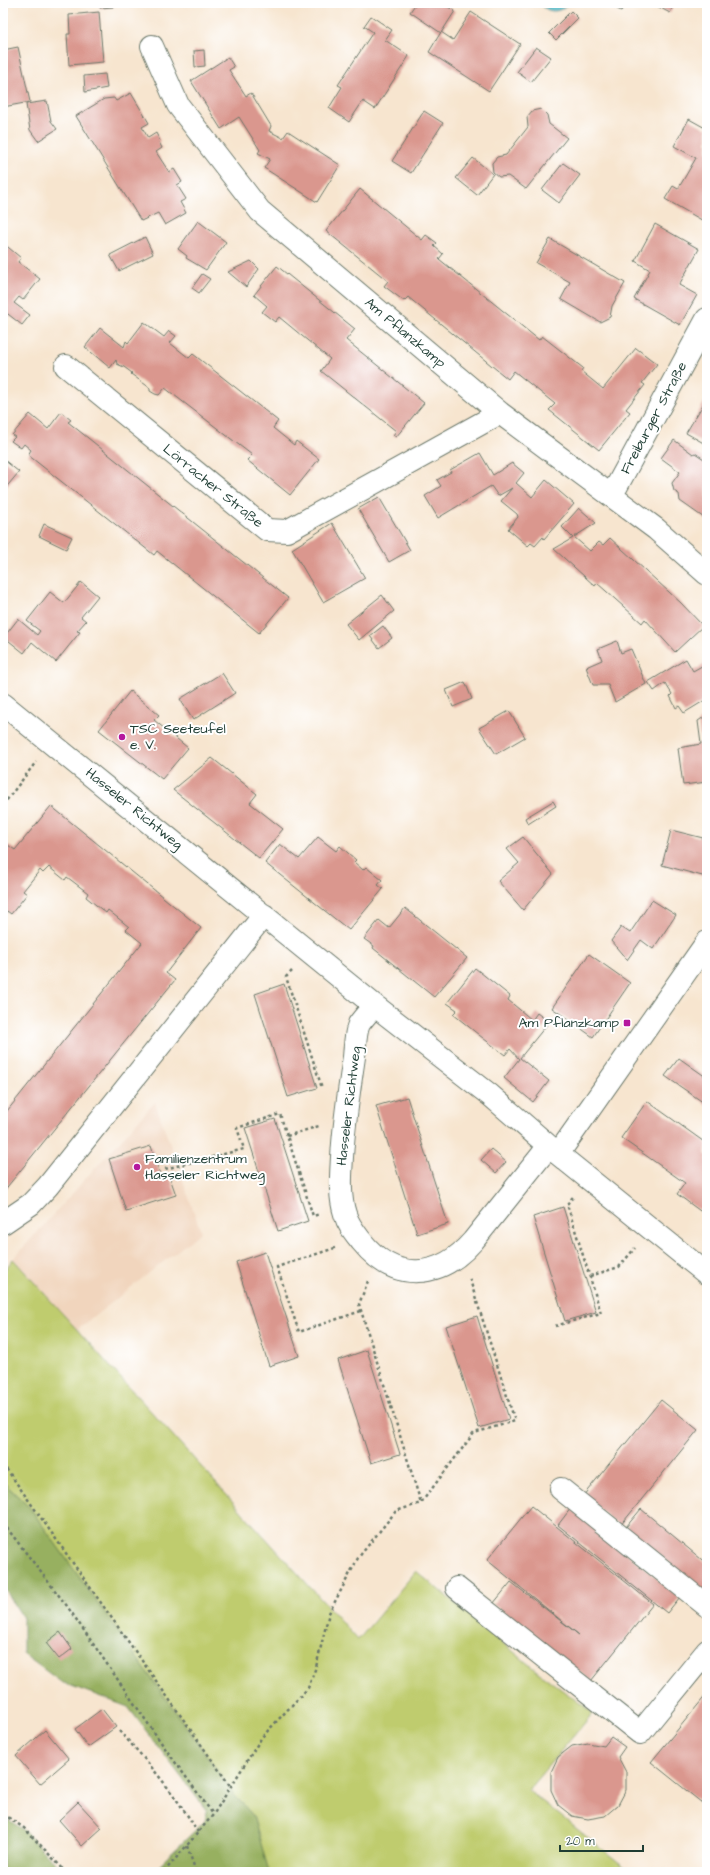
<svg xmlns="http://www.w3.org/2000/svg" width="710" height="1875" viewBox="0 0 710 1875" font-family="'Architects Daughter',sans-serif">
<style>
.built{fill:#f1d5bd}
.green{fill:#bfcc6e;stroke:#6f8451}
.forest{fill:#97b061;stroke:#5b764a}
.water{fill:#4fbcc9;stroke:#377c7e}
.building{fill:#da978e}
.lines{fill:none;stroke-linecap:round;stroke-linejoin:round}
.minor-casing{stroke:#6b786a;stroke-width:24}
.path{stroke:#6b786a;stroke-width:2.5;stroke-dasharray:3 3;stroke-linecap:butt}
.minor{stroke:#fff;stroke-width:22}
.poi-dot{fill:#b5179e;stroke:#fff;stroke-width:1.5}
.labels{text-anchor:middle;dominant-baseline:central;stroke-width:4;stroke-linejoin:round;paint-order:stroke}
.street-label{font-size:14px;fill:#1f3d34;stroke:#fff}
.poi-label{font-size:14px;fill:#1f3d34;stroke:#fff;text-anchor:start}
</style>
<rect width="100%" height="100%" fill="#fff"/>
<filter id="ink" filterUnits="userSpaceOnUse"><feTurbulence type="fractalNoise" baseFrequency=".025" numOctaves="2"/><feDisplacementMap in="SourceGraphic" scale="8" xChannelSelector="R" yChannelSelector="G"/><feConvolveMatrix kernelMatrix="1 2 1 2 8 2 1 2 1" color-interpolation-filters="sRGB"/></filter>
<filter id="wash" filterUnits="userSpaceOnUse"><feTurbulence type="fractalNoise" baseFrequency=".012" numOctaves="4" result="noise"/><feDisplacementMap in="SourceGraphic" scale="16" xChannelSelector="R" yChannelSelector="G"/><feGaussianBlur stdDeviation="0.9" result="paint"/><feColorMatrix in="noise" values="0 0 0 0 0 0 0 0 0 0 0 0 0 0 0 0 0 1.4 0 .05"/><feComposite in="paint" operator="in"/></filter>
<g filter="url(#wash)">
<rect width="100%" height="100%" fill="#f7e5cf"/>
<!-- built -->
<path class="built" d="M155,1102L201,1232L77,1330L13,1259Z"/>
<!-- green -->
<path class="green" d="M13,1259L358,1640L416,1571L538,1672L593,1713L528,1790L631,1872H269L253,1816L234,1794L30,1508L3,1482V1272Z"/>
<!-- forest -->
<path class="forest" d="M3,1482L30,1508L234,1794L253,1816L269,1872H152L205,1821L207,1811L128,1707L61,1682L23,1654V1618L3,1586Z
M3,1816L22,1829L64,1872H3Z"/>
<!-- water -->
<path class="water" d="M540,3H569C561,13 547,14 540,3Z"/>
<g id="blocks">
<!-- building -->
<path class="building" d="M99,3H113V7L100,8Z
M416,3H441L455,11L441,33L410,12Z
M606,3H626L621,11Z
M651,3H675L670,13Z
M571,11L578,18L556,40L549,33Z
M99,12L103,62L69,65L67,34H70L69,15Z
M471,12L520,44L489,91L429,52L441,32L453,40Z
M371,16L392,30L385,40L409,56L375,109L363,101L349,122L329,108L342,87L338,85L373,32L364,26Z
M18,47L30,102L3,107V50Z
M536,47L551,57L531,82L517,72Z
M204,50L205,66L195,67L194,51Z
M228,57L234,67L229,70L246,96L251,93L271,126L269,131L283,138L288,131L340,165L317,202L264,168L270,159L258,153L260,150L239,117L221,129L191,81Z
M105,74L107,88L85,92L84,76Z
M131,93L149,123L142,127L148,138L156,133L160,141L159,142L162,148L156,152L169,172L174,169L182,182L177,185L186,199L180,202L186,213L165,225L158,213L141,221L76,116L104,99L114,98L116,101Z
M47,101L51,121L57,129L38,141L30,130L26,104Z
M541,109L547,115L549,124L567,138L526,189L508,176L499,177L493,172L492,163L497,157L506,155L528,127L527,117L532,111Z
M424,111L443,123L411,173L392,161Z
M689,119L707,129V223L665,199L673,186L678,189L696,158L674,146Z
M473,158L493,174L477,195L456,178Z
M563,163L580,175L559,203L542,190Z
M360,189L422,240L426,235L437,243L434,246L443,254L439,259L539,340L542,336L583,368L581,371L603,389L636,348L657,364L642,383L645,385L626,409L630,412L599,450L549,410L555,404L514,371L508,379L408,297L404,301L384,286L388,281L326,231Z
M198,221L226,242L206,270L186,258L187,256L178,249Z
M655,224L699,249L679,285L697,295L680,325L634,299L650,270L635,261Z
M145,237L153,254L119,271L110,255Z
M550,239L625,283L612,306L610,317L600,322L561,299L570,282L536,263Z
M3,243L21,258L18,262L40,279L23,300L19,297L14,303L30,315L22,325L4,311L3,312Z
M251,261L259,269L246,287L228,272Z
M277,266L355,329L346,340L424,403L396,437L393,435L396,431L321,371L330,359L279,317L275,322L262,312L267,306L254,295Z
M202,274L210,279L199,293L192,288Z
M144,322L164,337L169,331L176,336L170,343L189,358L193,354L235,387L278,421L273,428L294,445L296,441L319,459L290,495L247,460L252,455L165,388L159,395L155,394L150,391V388L131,374L132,373L124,367L117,364L116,360L110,368L85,347L100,328L124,347L126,341L128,343Z
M707,398V445L686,433Z
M61,412L71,420L68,422L288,598L259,633L157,551L154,555L28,455L31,450L24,444L21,448L11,441L15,437L12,435L30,414L48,429Z
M674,440L693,454L695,453L707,461V520L680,501L679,494L674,491L672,483L680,472L661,458Z
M480,453L493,475L512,463L524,473L516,483L532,497L546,480L574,504L544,539L543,537L535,546L531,543L528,546L508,529L518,517L517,514L501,501L512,488L498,496L491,486L438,518L425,496L441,486L437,480L451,472L450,470Z
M3,459L19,472L3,491Z
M379,497L410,550L389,562L358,509Z
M579,508L596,523L574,537L590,551L599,542L603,545L610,538L681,603L703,626L675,652L645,619L642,623L597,583L595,586L554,549L573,538L562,527Z
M332,523L365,578L323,602L292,549Z
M44,524L72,537L66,549L39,536Z
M81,582L98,596L81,617L86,621L77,631L80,632L56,662L32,642L24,653L4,637L18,619L37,635L40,631L27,621L50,592L64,603Z
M382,595L394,611L359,640L346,624Z
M383,626L392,638L379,648L370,636Z
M617,641L621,653L631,649L646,684L615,702L608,685H593L586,667L602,660L598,649Z
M686,659L693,671L707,663V699L684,713L679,706L676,708L670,696L672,694L665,683L654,691L648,682Z
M222,673L235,693L193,720L180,699Z
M465,682L472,699L453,707L446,690Z
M130,691L159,715L154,720L188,748L162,779L99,730Z
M509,711L525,737L496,754L479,728Z
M707,715V782L683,785L678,748L701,744L698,721Z
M212,758L257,794L250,803L283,829L259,858L173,790Z
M553,801L556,806L528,824L525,818Z
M51,806L201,928L166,973L175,980L3,1192V1116L142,943L126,930L129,927L108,910L106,913L86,897L88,893L67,877L65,880L49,867L43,873L40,870L23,891L27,894L11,914L7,911L3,917V845L5,843L15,850Z
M671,830L707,839L706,877L662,865Z
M318,837L336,851L340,846L356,860L354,862L363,870L366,867L382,880L378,885L383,889L349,930L265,863L280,844L299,859Z
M523,837L553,874L523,910L498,881L519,863L507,849Z
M652,900L676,915L653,949L641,940L627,960L611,941L621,927L630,933Z
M405,908L467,958L434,997L373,948L374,946L364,939L379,920L389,928Z
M589,954L630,983L593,1037L552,1008Z
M475,968L510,996L508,1000L532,1020L537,1013L549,1022L520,1058L549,1081L533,1102L504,1078L519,1059L510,1049L505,1055L479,1035L453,1014L457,1010L447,1003Z
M284,984L317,1088L288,1097L255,994Z
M679,1058L706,1077L707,1076V1105L665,1076Z
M407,1097L448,1224L417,1234L376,1106Z
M647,1101L707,1144L705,1154L707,1155V1216L677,1194L685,1183L621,1138Z
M275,1119L308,1221L278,1231L245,1128Z
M151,1146L161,1177L169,1175L176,1195L126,1211L109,1159Z
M491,1149L506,1162L496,1173L481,1160Z
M563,1207L596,1312L565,1321L533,1217Z
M265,1252L299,1356L269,1366L236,1262Z
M477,1316L509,1419L479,1428L446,1326Z
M367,1350L400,1454L371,1463L338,1360Z
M661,1400L698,1430L620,1526L583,1496Z
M531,1506L653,1604L591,1681L493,1604L511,1582L579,1635L487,1560Z
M571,1508L680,1597L667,1613L558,1525Z
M641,1509L707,1564V1595L626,1527Z
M60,1632L72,1649L59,1659L46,1643Z
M707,1694V1807L651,1762Z
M102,1709L116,1727L88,1747L75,1729Z
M45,1730L69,1759L40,1784L16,1756Z
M611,1737L625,1747L618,1757L626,1772V1790L618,1805L605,1816L588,1819L572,1816L558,1805L551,1790V1772L558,1757L572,1746L588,1743L604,1746Z
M78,1802L102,1828L82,1846L59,1820Z"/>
</g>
</g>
<g filter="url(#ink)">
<use href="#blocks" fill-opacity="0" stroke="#6b786a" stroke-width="1"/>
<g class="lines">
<!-- minor casing -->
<g class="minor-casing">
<path id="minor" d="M152,46L178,105L260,211L500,413L656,529L707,574
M66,366L267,530L287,531L500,413
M612,495L707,319
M3,704L374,1005L490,1095L558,1154L707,1274
M374,1005C370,1011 363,1018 359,1024C355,1033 355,1048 354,1057C349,1090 344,1123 342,1157C341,1175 339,1196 345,1214C348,1225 355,1233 362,1242C395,1283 440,1279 473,1241L549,1146
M558,1154L707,942
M3,1223L31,1204L48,1186L264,915
M561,1489L707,1606
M457,1588L640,1733L707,1651"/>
</g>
<!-- path -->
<path class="path" d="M3,805L36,762
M292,971L286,977L322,1088
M287,1136L319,1126
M165,1169L244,1149L237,1128L280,1114L313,1216L320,1214
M335,1248L277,1267L299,1332L361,1311
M590,1276L619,1267L635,1248
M368,1281L359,1304L421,1503
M555,1326L601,1313L567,1204L573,1197
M3,1464L231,1787
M3,1523L67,1606L167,1751L213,1814
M119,1731C149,1762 176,1796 198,1832
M3,1814L24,1828L66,1872
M187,1846L196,1872
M164,1872L213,1815L262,1737L308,1688L316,1667L329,1613L358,1558L396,1511L421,1503L474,1433L515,1421L469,1277"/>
<!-- minor -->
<use href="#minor" class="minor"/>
</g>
</g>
<!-- markers -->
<g class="poi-dot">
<circle cx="122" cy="737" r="4"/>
<rect x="623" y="1019" width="8" height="8" rx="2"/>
<circle cx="137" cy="1167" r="4"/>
</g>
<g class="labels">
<!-- street labels -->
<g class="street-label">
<text transform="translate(405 333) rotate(40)">Am Pflanzkamp</text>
<text transform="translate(654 418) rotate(-62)">Freiburger Straße</text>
<text transform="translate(213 486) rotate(39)">Lörracher Straße</text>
<text transform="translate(134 809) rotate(39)">Hasseler Richtweg</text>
<text transform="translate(349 1106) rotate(-83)">Hasseler Richtweg</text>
</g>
<!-- poi labels -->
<g class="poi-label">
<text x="130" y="729">TSC Seeteufel<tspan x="130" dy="16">e. V.</tspan></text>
<text x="619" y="1023" text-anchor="end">Am Pflanzkamp</text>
<text x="145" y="1159">Familienzentrum<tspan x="145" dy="16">Hasseler Richtweg</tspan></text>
</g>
</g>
<!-- margin -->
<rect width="710" height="1875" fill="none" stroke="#fff" stroke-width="16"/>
<!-- scale -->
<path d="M560 1845v6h83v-6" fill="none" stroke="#1f3d34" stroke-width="2"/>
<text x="566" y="1845" font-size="12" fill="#1f3d34" stroke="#ffffff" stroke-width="3" paint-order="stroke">20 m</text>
</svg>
